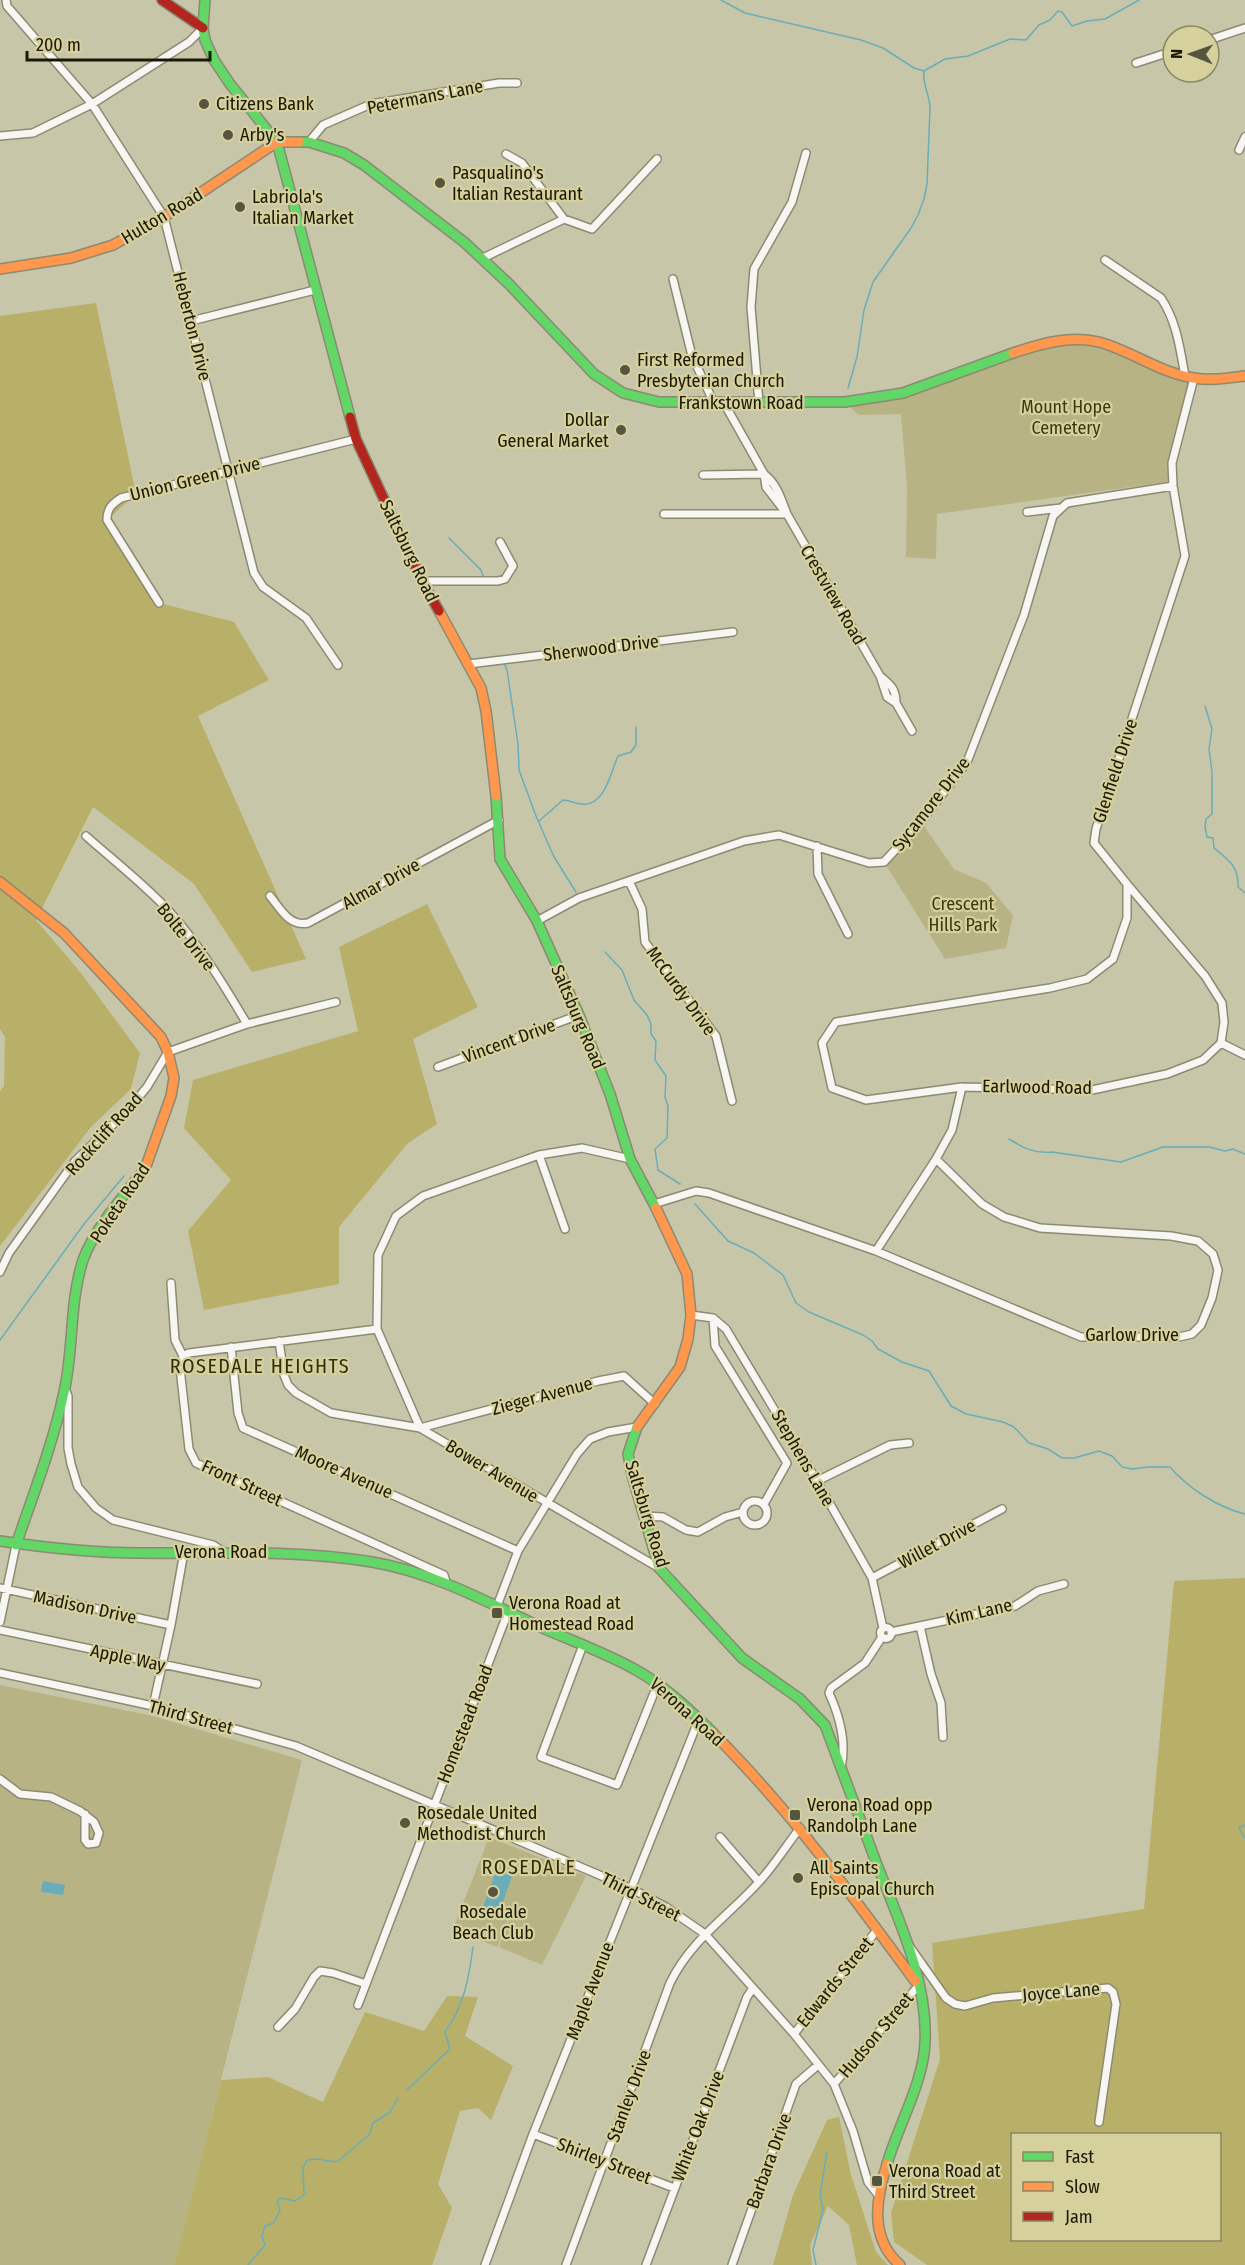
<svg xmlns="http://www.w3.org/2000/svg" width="1245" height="2265" viewBox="0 0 1245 2265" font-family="'Fira Sans Condensed',sans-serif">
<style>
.green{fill:#b8b384}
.forest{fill:#b8b068;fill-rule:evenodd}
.water{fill:#69adba}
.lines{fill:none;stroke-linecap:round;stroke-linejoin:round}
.stream{stroke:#69adba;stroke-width:1.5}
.street-casing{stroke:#8c8a73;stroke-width:10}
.fast-casing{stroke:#8c8a73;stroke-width:12}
.slow-casing{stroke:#8c8a73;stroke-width:12}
.jam-casing{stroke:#8c8a73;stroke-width:12}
.street{stroke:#f7f6f2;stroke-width:7}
.fast{stroke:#63d668;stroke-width:9}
.slow{stroke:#ff974d;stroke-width:9}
.jam{stroke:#b3261e;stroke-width:9}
.poi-dot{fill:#57553e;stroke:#d5d09c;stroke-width:2}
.labels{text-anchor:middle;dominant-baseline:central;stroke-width:4.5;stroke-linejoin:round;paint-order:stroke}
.street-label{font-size:18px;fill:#1a1805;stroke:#d5d09c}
.poi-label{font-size:18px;fill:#1a1805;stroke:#d5d09c;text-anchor:start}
.park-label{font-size:18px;fill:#3e390c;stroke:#d5d09c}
.neighbourhood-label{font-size:20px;letter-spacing:1.5px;fill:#332e09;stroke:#d5d09c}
</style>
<rect width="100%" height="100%" fill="#c8c6a9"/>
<!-- green -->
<path class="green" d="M1073,339L1194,378L1177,447L1173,481L937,514L936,559L906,557L907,488L901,414L859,415L852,409L849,402L883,397L1021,351Z
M921,822L954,869L986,883L1013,915L1006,948L945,959L884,862Z
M0,1685L153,1716L302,1760L174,2265H0Z
M489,1837L586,1876L542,1965L499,1947L516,1900L497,1947L453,1929Z"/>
<!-- forest -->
<path class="forest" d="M96,303L136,494L107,520L159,603L234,622L269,680L198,716L306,959L252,972L194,884L93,807L36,920L81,973L140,1053L131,1089L91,1127L0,1246V1091L4,1086L5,1037L0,1029V316Z
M427,904L478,1007L413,1039L437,1124L408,1143L339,1227V1284L204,1310L188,1231L231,1180L184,1128L193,1080L358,1031L339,947Z
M1245,1578V2265H927L894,2242L891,2213L940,2059L932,1943L1144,1909L1174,1581ZM1012,2134H1220V2240H1012Z
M447,1996L478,1997L465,2036L513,2066L491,2120L478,2108L460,2111L438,2184L452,2208L432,2265H174L221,2080L268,2077L323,2102L365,2012L424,2031Z
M839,2117L851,2175L876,2252L888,2265H857L849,2225L828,2206L810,2245L812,2265H773L793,2195L827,2120Z"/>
<!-- water -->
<path class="water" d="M496,1870L512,1876L498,1916L482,1910Z
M43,1881L65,1885L63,1895L41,1892Z"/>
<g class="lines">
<!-- stream -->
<path class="stream" d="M721,0L745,13L861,40L883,48L914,68L924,71L945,59L968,56L1010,39L1026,40L1039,25L1050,20L1058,11L1062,12L1072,26L1087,21L1105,19L1139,0
M848,388L857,357L864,310L873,282L911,228L918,215L924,199L927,184L930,108C930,96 922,83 924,72
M449,538L481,570L483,576
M504,663L507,670L518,744L519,770L536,816L554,857L576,892
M1205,706L1212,729L1209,749L1212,772V814L1206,819L1205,827L1207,837L1213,838L1214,848C1229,860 1239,867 1238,887L1245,893
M539,821L563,800C570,800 575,804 582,804C605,807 611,771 618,756L631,752L636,745V727
M605,952L622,970L634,1000L647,1015L651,1024V1034L656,1041L655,1060L666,1076L665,1097L668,1106L667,1138L655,1149L658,1170L680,1184
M1009,1139C1024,1148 1034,1154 1052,1152L1121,1162L1163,1147H1209L1225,1151L1233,1149L1245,1154
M695,1204L728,1241L754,1253L783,1275L796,1303L809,1312L863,1335L872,1341L878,1349L902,1362L929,1371L951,1406L966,1414L1003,1422L1014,1427L1029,1443L1048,1449L1062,1458H1074L1099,1451L1112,1456L1122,1467L1132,1469L1148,1467H1170C1188,1488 1217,1507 1245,1514
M0,1340L84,1224L124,1176
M1245,1825L1239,1828L1245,1838
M407,2090L450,2049L445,2032C464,2007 469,1977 473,1947
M248,2265L265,2245L262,2236L265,2226L274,2223L280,2210L277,2202L280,2198L295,2201L304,2195L303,2168L307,2160L317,2159L337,2162L370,2134L373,2123L390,2112L398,2098
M816,2265L813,2250L823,2210L820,2195L827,2152"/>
<!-- street casing -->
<g class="street-casing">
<path id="street" d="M6,0L7,6L92,104L164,217L254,573L263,587L306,618L338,665
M1209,40L1245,28
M1136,63L1173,51
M0,136L33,133L92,104L189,42L203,28
M309,142L323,125L371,104L499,83H517
M1239,150L1245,137
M506,154L522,163L564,219
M483,258L564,219L592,229L657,159
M1105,260L1161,298C1177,322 1180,349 1185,376
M673,279L692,356L714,403
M191,321L315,290
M724,403L764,474L766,487L783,509
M759,403L751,307L754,269L792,202L806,153
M764,474C777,484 781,498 787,514L880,676L887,697L896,703L912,731
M703,475L764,474
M1027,512L1061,508
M664,514H787
M422,581H498L505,579L513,566L500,542
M159,603L107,520C107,508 112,504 121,498L356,439
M469,664L733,632
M880,676C891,685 896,689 896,703
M86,836C113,860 144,884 168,910C199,944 224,985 247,1024
M817,846L818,874L848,934
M629,881L642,909L645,942L716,1036L732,1101
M1127,884L1205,976L1222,1003L1224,1022L1221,1043L1203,1060L1167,1074L1092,1090L962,1087L866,1100L832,1088L822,1043L836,1022L1050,988L1087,979L1113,959L1127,918V884L1094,843L1096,829L1185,556L1173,486L1172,463L1194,378
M270,896C280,908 289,927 308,923L499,820
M537,921L579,898L744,841L779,835L869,863L884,862L921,822L967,762L1024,615L1053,516L1067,503L1173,486
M1221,1043L1245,1055
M438,1067L579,1015
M539,1155L565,1229
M630,1159L582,1148L539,1155L423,1196L396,1216L378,1255L377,1329L420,1428L659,1568
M654,1204L696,1191L709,1193L876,1251L1081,1337H1179L1192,1334L1201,1325L1212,1298L1217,1275L1218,1270L1213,1254L1198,1241L1171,1236L1040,1228L1004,1217L982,1204L936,1159
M876,1251L936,1159L952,1130L962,1087
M0,1272L9,1253L75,1161L126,1112L147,1087L168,1052L247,1024L336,1002
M171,1283L175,1340L183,1356L180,1368L189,1449L196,1463L444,1575L447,1585
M691,1315L713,1318L726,1329L817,1481L872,1578L883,1628
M713,1318L715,1346L787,1463L764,1504
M279,1341L284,1375L288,1385L296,1393L331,1413L420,1428L598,1381L624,1376L655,1404
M231,1347L238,1413L243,1428L518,1551
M183,1356L189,1353L377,1329
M66,1391L68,1396V1448L71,1464L78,1487L96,1508L113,1520L213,1545L224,1552
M817,1481L890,1445L909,1443
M743 1513a12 12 0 1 1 24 0a12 12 0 1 1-24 0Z
M644,1516L663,1517L686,1530L698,1532L725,1517L743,1512
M872,1578L1002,1509
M0,1588L171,1625
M497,1606L518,1551L577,1454L590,1439L608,1432L637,1427
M0,1622L16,1545
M920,1626L931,1674L941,1703L943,1737
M880.5 1633a5.5 5.5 0 1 1 11 0a5.5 5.5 0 1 1-11 0Z
M0,1630L257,1684
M891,1632L1015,1606L1038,1591L1064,1584
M583,1645L541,1757L617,1785L658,1683
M0,1673L153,1706L296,1746L630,1888L666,1907L705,1934L794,2034L834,2084L853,2131L868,2182L879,2196
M153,1706L171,1625L184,1552
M841,1768C847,1742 840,1717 829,1693L831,1688L865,1663L882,1637
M0,1779L20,1794L51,1797L80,1811L94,1822L99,1833L96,1843L88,1844L85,1840V1814
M720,1837L759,1882
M910,1947L946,1998L955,2004L965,2006L993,1998L1108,1988L1113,1992L1116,2004L1099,2122
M358,2005L508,1612
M278,2027L295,2009L314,1977L320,1971L333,1973L366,1984
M794,2034L877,1930
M834,2084L919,1985
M533,2134L674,2188
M485,2265L533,2134L699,1719
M566,2265L670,1983C691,1940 727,1917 758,1883C773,1867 786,1846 800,1828
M646,2265L747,1997L753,1988
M732,2265L796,2084L818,2065"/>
</g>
<!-- fast casing -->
<g class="fast-casing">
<path id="fast" d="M205,0L203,28L205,40L214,60L230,84L277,142L350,417
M299,142H309L344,153L364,165L464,242L509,284L594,374L623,393L659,402H845L903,393L1013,353
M496,796L500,859L537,921L579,1015L610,1094L630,1159L656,1208
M637,1427L628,1454L632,1475L659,1568L742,1658L800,1699L825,1725C842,1771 859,1817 876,1862C898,1919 928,1980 925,2042C924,2081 898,2126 887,2164
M0,1541C47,1548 93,1553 140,1553C217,1554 295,1549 372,1562C433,1572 489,1603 545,1629C575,1642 608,1654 636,1670C665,1686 690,1710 713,1733
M16,1545C33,1495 53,1444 64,1392C74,1349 69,1303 83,1260C92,1234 118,1202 136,1180"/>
</g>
<!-- slow casing -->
<g class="slow-casing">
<path id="slow" d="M0,269L71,258L113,245L164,217L277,142H299
M1013,353C1040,344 1070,335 1099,342C1132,351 1160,373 1194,378C1211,381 1228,378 1245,376
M439,611L481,688L486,711L496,796
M0,882L64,933L161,1037L168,1052L174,1078L171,1096L145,1169L136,1180
M637,1427L680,1367L688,1339L691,1315L687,1274L656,1208
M713,1733C789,1809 852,1895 915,1981
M887,2164C876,2199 869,2238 900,2265"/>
</g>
<!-- jam casing -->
<g class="jam-casing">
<path id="jam" d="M162,0L203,28
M350,417L356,439L422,581L439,611"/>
</g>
<!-- street -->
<use href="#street" class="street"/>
<!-- fast -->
<use href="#fast" class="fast"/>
<!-- slow -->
<use href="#slow" class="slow"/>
<!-- jam -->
<use href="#jam" class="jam"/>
</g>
<!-- markers -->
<g class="poi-dot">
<circle cx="204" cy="104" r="6"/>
<circle cx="228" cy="135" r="6"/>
<circle cx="440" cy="183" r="6"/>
<circle cx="240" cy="207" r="6"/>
<circle cx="625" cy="370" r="6"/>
<circle cx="621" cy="430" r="6"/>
<rect x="491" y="1607" width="12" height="12" rx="3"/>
<rect x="789" y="1809" width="12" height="12" rx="3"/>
<circle cx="405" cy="1823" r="6"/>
<circle cx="798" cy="1878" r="6"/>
<circle cx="493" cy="1892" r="6"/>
<rect x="871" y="2175" width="12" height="12" rx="3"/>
</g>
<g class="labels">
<!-- street labels -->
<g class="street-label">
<text transform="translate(425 97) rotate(-11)">Petermans Lane</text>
<text transform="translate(162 216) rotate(-31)">Hulton Road</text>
<text transform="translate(192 326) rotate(76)">Heberton Drive</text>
<text x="741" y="403">Frankstown Road</text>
<text transform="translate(195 479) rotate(-14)">Union Green Drive</text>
<text transform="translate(409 551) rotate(64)">Saltsburg Road</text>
<text transform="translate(833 595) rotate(60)">Crestview Road</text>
<text transform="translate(601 648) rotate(-7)">Sherwood Drive</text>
<text transform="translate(1115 771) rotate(-72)">Glenfield Drive</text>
<text transform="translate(931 804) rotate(-52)">Sycamore Drive</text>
<text transform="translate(381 884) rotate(-29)">Almar Drive</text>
<text transform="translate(186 937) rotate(51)">Bolte Drive</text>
<text transform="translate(681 991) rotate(54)">McCurdy Drive</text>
<text transform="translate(578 1017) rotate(67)">Saltsburg Road</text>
<text transform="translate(509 1041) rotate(-20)">Vincent Drive</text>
<text transform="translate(1037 1087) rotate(1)">Earlwood Road</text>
<text transform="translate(104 1134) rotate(-48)">Rockcliff Road</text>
<text transform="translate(120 1203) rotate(-56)">Poketa Road</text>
<text x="1132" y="1335">Garlow Drive</text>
<text transform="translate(542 1396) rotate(-15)">Zieger Avenue</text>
<text transform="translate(803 1458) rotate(60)">Stephens Lane</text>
<text transform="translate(492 1471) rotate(31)">Bower Avenue</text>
<text transform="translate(344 1472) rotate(24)">Moore Avenue</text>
<text transform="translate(242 1483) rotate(25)">Front Street</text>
<text transform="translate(647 1514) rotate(73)">Saltsburg Road</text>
<text transform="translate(937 1544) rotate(-28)">Willet Drive</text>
<text x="221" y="1552">Verona Road</text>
<text transform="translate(85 1607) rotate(12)">Madison Drive</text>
<text transform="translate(979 1612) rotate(-13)">Kim Lane</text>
<text transform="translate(128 1658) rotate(12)">Apple Way</text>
<text transform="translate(687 1712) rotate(42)">Verona Road</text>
<text transform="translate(191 1717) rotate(15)">Third Street</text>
<text transform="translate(465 1724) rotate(-69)">Homestead Road</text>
<text transform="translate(641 1897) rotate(27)">Third Street</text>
<text transform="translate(835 1982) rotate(-51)">Edwards Street</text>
<text transform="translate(590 1991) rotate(-69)">Maple Avenue</text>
<text transform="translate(1061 1992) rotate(-5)">Joyce Lane</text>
<text transform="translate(876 2035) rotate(-50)">Hudson Street</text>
<text transform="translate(629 2096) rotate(-70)">Stanley Drive</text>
<text transform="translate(698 2126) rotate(-69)">White Oak Drive</text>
<text transform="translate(604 2161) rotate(21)">Shirley Street</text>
<text transform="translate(769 2161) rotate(-70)">Barbara Drive</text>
</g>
<!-- poi labels -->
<g class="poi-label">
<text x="216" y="104">Citizens Bank</text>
<text x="240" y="135">Arby's</text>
<text x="452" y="173">Pasqualino's<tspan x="452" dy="21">Italian Restaurant</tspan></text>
<text x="252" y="197">Labriola's<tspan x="252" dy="21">Italian Market</tspan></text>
<text x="637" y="360">First Reformed<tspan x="637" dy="21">Presbyterian Church</tspan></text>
<text x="609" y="420" text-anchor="end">Dollar<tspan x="609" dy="21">General Market</tspan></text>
<text x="509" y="1603">Verona Road at<tspan x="509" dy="21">Homestead Road</tspan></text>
<text x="807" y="1805">Verona Road opp<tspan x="807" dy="21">Randolph Lane</tspan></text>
<text x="417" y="1813">Rosedale United<tspan x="417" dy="21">Methodist Church</tspan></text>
<text x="810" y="1868">All Saints<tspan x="810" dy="21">Episcopal Church</tspan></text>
<text x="493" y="1912" text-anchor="middle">Rosedale<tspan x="493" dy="21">Beach Club</tspan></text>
<text x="889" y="2171">Verona Road at<tspan x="889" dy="21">Third Street</tspan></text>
</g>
<!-- park labels -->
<g class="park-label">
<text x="1066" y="407">Mount Hope<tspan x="1066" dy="21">Cemetery</tspan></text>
<text x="963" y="904">Crescent<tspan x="963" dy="21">Hills Park</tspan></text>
</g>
<!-- neighbourhood labels -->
<g class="neighbourhood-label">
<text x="260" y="1366">ROSEDALE HEIGHTS</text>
<text x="529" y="1867">ROSEDALE</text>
</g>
</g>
<!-- legend -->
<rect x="1011" y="2133" width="210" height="108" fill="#d5d09c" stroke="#8a8660" stroke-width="1.5"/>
<rect x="1023" y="2152" width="30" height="9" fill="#63d668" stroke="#8a8660" stroke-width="1.5"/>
<text x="1065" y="2163" font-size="18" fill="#1a1805">Fast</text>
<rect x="1023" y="2182" width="30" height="9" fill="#ff974d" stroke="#8a8660" stroke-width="1.5"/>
<text x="1065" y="2193" font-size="18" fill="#1a1805">Slow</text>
<rect x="1023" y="2212" width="30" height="9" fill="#b3261e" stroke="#8a8660" stroke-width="1.5"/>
<text x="1065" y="2223" font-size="18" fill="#1a1805">Jam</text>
<!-- north arrow -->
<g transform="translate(1191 54) rotate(271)"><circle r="28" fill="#d5d09c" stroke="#8a8660" stroke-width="1.5"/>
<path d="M0-4.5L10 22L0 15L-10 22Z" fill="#57553e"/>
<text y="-9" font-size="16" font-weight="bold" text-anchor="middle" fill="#1a1805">N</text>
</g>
<!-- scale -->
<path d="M27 51v9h183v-9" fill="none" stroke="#1a1805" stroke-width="3"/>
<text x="36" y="51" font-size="18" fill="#1a1805" stroke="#d5d09c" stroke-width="4.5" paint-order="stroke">200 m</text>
</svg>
